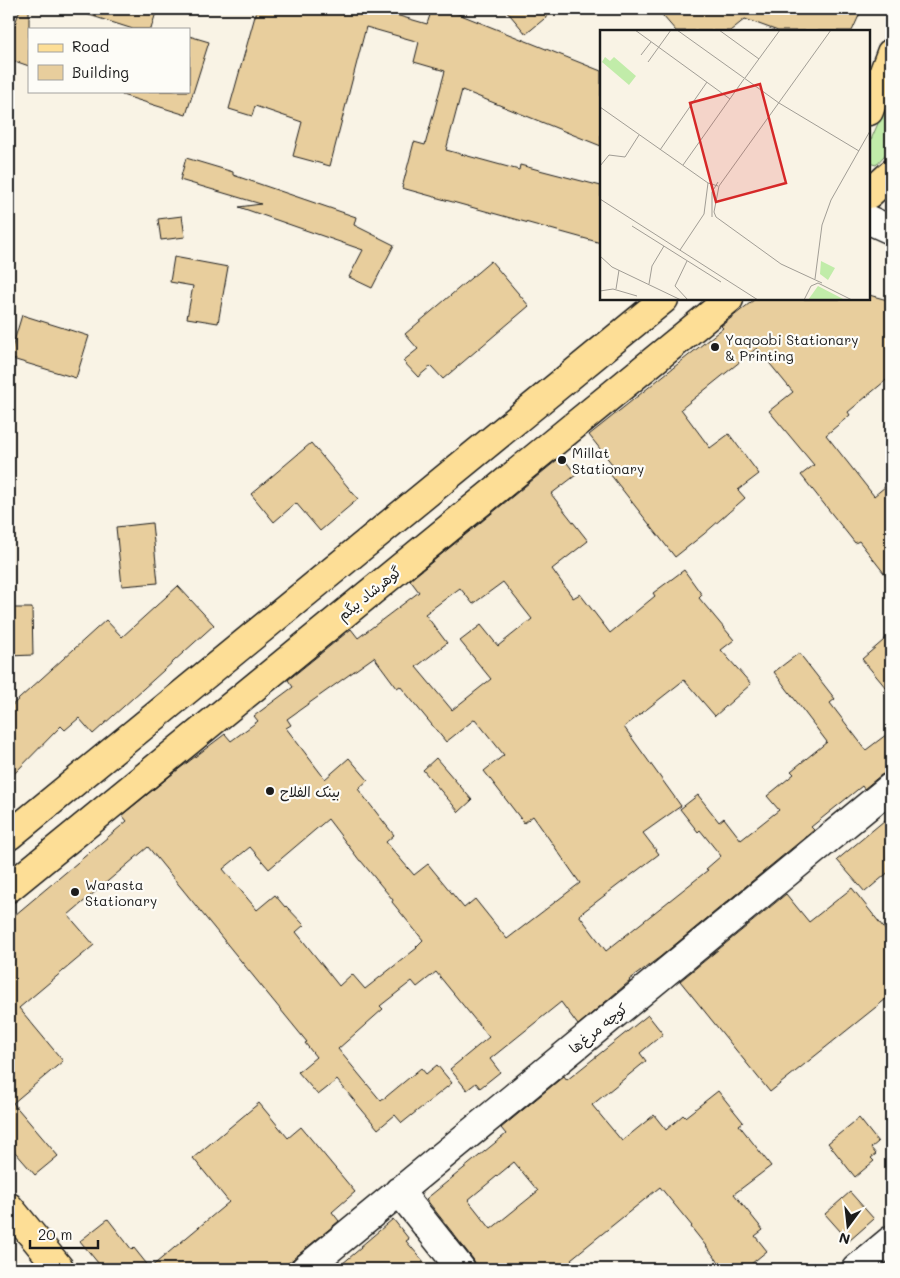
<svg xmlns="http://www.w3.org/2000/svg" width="900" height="1278" viewBox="0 0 900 1278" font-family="Mali,'Playpen Sans Arabic',sans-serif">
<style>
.green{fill:#c1eca9;stroke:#6e8462}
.building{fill:#e8ce9d;stroke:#1c1c1c;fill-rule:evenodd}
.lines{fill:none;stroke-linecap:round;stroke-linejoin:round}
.minor-casing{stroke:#1c1c1c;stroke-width:31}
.major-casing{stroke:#1c1c1c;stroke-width:31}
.minor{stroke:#fdfcf7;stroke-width:28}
.major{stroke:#fdde96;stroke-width:28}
.poi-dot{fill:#1c1c1c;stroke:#fdfcf7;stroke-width:2}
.labels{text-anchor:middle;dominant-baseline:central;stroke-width:4.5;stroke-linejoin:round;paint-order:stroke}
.poi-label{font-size:14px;fill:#1c1c1c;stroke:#fdfcf7;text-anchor:start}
.street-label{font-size:14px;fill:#1c1c1c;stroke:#fdfcf7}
.inset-road{fill:none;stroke:#a19d95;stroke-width:1}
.view{fill:#d62828;fill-opacity:0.15;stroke:#d62828;stroke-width:2.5}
.inset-edge{fill:none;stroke:#1c1c1c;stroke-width:2.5}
</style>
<rect width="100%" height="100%" fill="#f9f3e5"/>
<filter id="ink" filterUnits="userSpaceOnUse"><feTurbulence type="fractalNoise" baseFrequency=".02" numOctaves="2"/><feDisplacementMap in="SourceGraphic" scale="10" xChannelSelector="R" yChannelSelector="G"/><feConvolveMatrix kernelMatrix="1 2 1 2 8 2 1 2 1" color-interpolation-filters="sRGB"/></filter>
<g filter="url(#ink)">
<!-- green -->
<path class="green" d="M891,94V148L876,165L869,163V144Z"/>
<!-- building -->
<path class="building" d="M20,9H29V66L9,59V42Z
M83,9H157L151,29H133L83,13Z
M257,9H375L427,24L432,9H446L601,71V146L462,90L446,150L519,170L520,165L601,186V243L402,188L414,142L425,145L445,71L414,62L419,42L366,27L330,166L293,156L302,122L255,106L252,116L229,109Z
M505,9H556L526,34Z
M657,9H862L852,31H778L745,19L730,31H676Z
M189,36L209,42L186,115L122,95L123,91H189Z
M186,158L233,172V175L356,217L354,225L394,245L372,288L349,277L363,250L239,207L261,204L180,180Z
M182,216L185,237L161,240L158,219Z
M174,257L228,267L218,323L187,318L193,286L170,282Z
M491,261L529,306L443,379L431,366L418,377L403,361L418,349L405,334Z
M869,295L891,301V376L848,412L850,415L826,435L874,496L891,482V582L859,541L855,543L801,475L814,465L769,411L793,392L757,348L681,409L710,448L729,434L759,474L738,490L745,498L704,534L675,557L610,474L616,469L589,435L723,328L721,326L755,299H869Z
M22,315L89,336L76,378L9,358Z
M311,443L358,499L320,531L296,503L274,522L251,494Z
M562,456L576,475L551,494L588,541L552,569L573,598L580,594L610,633L655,596L653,593L684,570L702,595L699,598L734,640L721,650L751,684L715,716L684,680L624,727L681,806L643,833L659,854L579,915L606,951L708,870L706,869L721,856L700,830L698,832L680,809L698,795L719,822L724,818L741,840L779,810L767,796L794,774L791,771L827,742L774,672L799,653L835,699L830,703L866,750L891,731V771L881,775L864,789L862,786L811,827L814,830L660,957L629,980L630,981L578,1025L561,1002L490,1059L500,1072L480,1088L476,1083L467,1090L450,1069L489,1037L436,972L417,987L412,981L380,1006L383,1009L338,1049L381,1101L421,1068L426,1074L437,1065L452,1083L402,1123L395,1115L378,1129L337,1080L318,1095L298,1072L316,1057L305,1043L307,1042L148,847L68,915L94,945L19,1008L63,1061L13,1103L58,1156L35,1175L9,1145V920L127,821L122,815L175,772L225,734L231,741L258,721L254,716L293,687L288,680L351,629L358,638L419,592L410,580ZM503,582L532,619L498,646L481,625L460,641L491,679L452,710L416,667L447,643L425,614L460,588L473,604ZM374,657L397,688L400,686L446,742L475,719L504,755L484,771L524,823L533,816L580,883L507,939L475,899L464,908L428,864L414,875L386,842L394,835L358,789L368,780L349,758L325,779L286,728L291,725L287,719ZM328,819L360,861H361L393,900L392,902L423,940L416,947L417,948L365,989L352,974L339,986L296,932L304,925L286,906L285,907L275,895L257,910L223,869L250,847L269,869Z
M152,523L158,583L122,586L116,527Z
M178,586L214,625L93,734L79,718L65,730L61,726L9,779V708L106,620L122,637Z
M9,608H32L33,655L9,656Z
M891,634V694L862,659Z
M436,758L472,800L459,812L423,770Z
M891,815V870L865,892L837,860Z
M852,888L891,937V995L770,1092L680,981L786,894L809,922Z
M648,1015L663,1034L640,1053L646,1061L592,1105L622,1141L654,1115L666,1130L683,1115L685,1117L718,1091L743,1122L739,1125L771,1166L734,1194L763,1230L755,1236L767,1251L745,1269H724L691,1227L692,1226L660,1187L571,1259L579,1269H478L473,1259L426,1199L506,1134L501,1128L564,1076L567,1080ZM514,1162L538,1191L491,1229L468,1200Z
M259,1103L288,1138L301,1127L355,1192L332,1212L339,1221L281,1269H103L80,1241L108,1219L132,1250L134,1248L150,1268L229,1202L193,1158Z
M859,1118L878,1142L871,1148L876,1154L871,1158L874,1161L855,1177L828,1143Z
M850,1192L874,1219L849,1241L825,1214Z
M393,1219L409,1239L406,1241L430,1269H336L361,1248L360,1247Z"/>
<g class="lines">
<!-- minor casing -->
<g class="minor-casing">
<path id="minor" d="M869,220L891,230
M399,1191L461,1269
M305,1269L891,787
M856,1269L891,1240"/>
</g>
<!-- major casing -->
<g class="major-casing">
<path id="major" d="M869,111L891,53
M869,194L891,174
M9,836L664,299
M9,888L729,299
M9,1207L60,1269"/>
</g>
<!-- minor -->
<use href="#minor" class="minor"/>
<!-- major -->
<use href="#major" class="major"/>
</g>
</g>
<!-- markers -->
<g class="poi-dot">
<circle cx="715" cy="347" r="5"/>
<circle cx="562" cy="460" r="5"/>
<circle cx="270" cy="791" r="5"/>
<circle cx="75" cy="892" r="5"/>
</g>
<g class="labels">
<!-- poi labels -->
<g class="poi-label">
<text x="725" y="339">Yaqoobi Stationary<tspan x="725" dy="16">&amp; Printing</tspan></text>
<text x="572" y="452">Millat<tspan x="572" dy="16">Stationary</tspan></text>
<text x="280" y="791">بینک الفلاح</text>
<text x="85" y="884">Warasta<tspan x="85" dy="16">Stationary</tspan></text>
</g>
<!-- street labels -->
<g class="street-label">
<text transform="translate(369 593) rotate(-39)">گوهرشاد بیگم</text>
<text transform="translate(598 1028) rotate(-39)">کوچه مرغ‌ها</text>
</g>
</g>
<!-- overview -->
<g transform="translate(600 30)">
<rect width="270" height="270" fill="#f9f3e5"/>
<path d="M5,27L10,31L14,27L36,46L29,55L2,32ZM221,231L235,238L228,250L220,244ZM218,256L245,270H208Z" fill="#c1eca9"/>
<path class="inset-road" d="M35,0L130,69M77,0L179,73M119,0L159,29M41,25L51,12M48,32L71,0M145,48L180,0M179,73L259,121M0,77L108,153L118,156M60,120L107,52M83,135L144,49M0,136L9,125L25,127L39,105M0,169L158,270M112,187V162L118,152M32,196L121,252M80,220L104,184L108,153M0,226L12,237L81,270M87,231L75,256L88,270M215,249L222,195L231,170L270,101M222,253L181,234L116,187L114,182L119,156L231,0M49,254L52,236L64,216M16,259L19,240M0,261L13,259L37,266M204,270L211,256L218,253L252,270"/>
<path class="view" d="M160,54L186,153L116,172L90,73Z"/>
<rect width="270" height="270" class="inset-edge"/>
</g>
<!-- margin -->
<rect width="900" height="1278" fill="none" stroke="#fdfcf7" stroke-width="30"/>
<rect x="15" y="15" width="870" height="1248" fill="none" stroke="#1c1c1c" stroke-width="2" filter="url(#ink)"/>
<!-- legend -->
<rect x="28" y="28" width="162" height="65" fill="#fdfcf7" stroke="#a3a29f"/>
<rect x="38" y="44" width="25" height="8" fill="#fdde96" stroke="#a3a29f"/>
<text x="72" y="52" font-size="15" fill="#1c1c1c">Road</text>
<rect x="38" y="65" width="25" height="15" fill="#e8ce9d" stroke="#a3a29f"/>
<text x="72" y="78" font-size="15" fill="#1c1c1c">Building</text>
<!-- north arrow -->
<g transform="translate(848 1226) rotate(195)" stroke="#fdfcf7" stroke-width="4" paint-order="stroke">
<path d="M0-4L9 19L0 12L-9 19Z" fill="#1c1c1c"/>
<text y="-8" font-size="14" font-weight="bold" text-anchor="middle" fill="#1c1c1c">N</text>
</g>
<!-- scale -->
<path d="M30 1240v8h68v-8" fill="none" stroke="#1c1c1c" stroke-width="2.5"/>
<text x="38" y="1240" font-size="15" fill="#1c1c1c" stroke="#fdfcf7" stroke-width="4" paint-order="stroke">20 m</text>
</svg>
